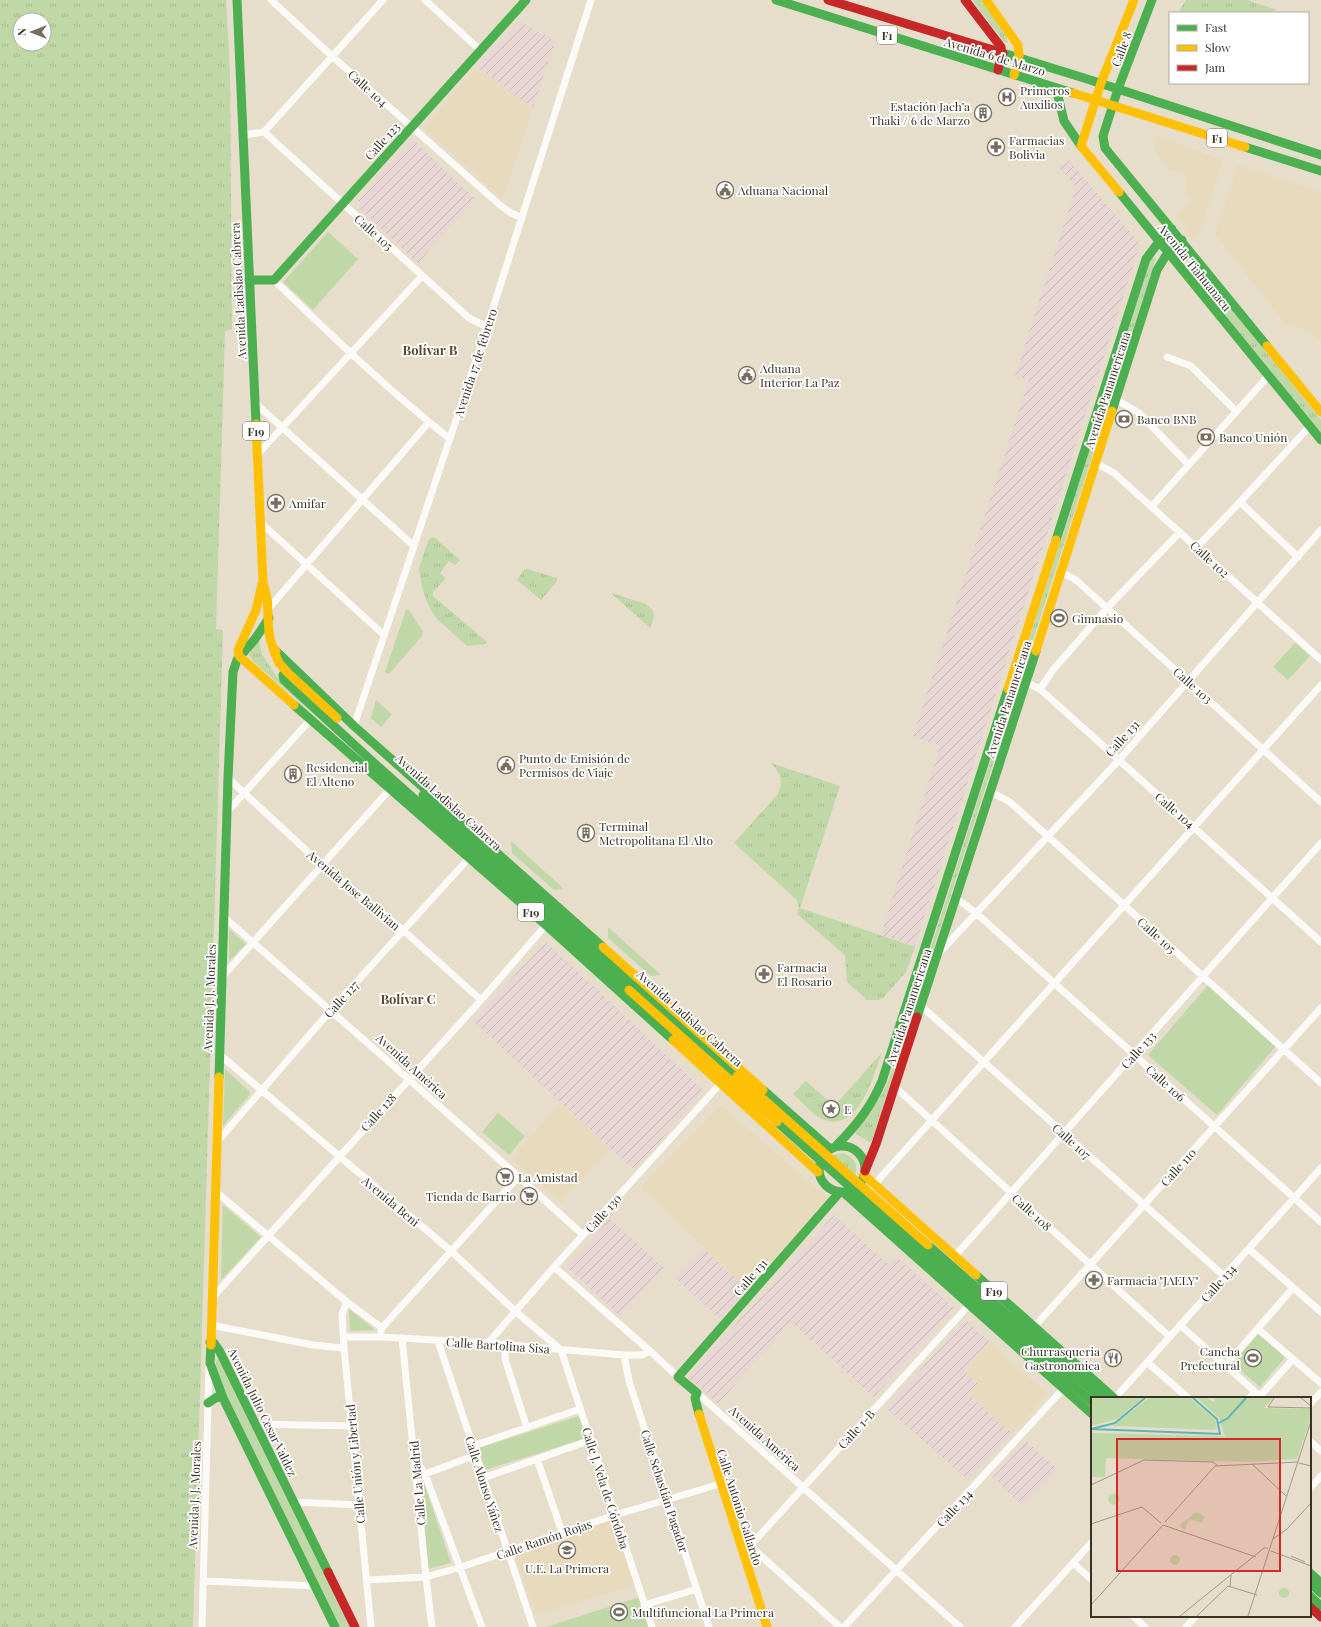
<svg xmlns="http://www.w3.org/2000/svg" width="1321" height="1627" viewBox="0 0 1321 1627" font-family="'Playfair Display',serif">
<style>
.built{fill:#e8dabc}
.industrial{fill:url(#industrial-furrows)}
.grass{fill:url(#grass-tufts);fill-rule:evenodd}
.green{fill:#c0d7a8}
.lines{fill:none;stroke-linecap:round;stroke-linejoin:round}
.street{stroke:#fbfaf7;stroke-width:7}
.fast{stroke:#4caf50;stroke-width:9}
.slow{stroke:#ffc107;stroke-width:9}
.jam{stroke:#c62828;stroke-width:9}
.labels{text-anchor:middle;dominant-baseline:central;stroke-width:3.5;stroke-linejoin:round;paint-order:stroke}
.shield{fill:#fff;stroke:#747067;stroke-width:1}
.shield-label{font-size:11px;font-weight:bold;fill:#393326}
.street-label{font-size:12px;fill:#393326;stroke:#fff}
.poi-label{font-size:12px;fill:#393326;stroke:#fff;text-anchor:start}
.neighbourhood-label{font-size:13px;font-weight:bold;fill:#594b2f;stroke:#fff}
.inset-river{fill:none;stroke:#59b8b7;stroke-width:2}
.inset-road{fill:none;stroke:#a19989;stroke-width:1}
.view{fill:#d62828;fill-opacity:0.15;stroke:#d62828;stroke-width:2}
.inset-edge{fill:none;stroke:#393326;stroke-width:2}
</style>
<defs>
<pattern id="industrial-furrows" width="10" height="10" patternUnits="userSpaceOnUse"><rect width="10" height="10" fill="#e8d6d4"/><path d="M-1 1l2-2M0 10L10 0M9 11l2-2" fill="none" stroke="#c8b8b6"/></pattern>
<pattern id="grass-tufts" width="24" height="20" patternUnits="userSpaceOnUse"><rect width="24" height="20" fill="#c0d7a8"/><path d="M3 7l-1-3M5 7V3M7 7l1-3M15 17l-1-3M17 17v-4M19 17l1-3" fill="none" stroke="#a6b990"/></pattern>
</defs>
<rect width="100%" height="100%" fill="#e6ddcb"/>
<!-- built -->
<path class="built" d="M477,67L533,108L503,199L423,128Z
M1157,136L1223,160L1198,237L1192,241L1176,213L1191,198L1185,191L1187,176L1166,168L1154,147Z
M1238,165L1321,192V342L1309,330L1285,324L1215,234Z
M561,1103L610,1148L561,1203L511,1158Z
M721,1105L829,1199L747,1289L640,1187Z
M990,1342L1048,1394L1012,1434L969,1395L964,1371Z
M611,1518L614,1520L637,1584L535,1615L514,1552Z"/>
<!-- industrial -->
<path class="industrial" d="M519,21L555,41L533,108L477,67Z
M412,139L475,199L418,263L359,208V199Z
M1068,159L1140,244L915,946L881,935L940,746L913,736L1029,380L1015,376L1076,187L1058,166Z
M545,942L587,980L704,1091L634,1170L473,1021Z
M834,1215L889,1265L897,1257L954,1308L874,1397L791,1322L718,1404L690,1380V1375Z
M610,1219L664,1268L620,1316L567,1267Z
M703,1248L747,1289L720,1319L675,1278Z
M963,1322H968L990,1342L964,1371L978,1384L969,1395L1012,1434L968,1480L886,1408Z
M1026,1441L1057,1469L1023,1506L993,1477Z"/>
<!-- grass -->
<path class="grass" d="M0,0H226L230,71L232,329L225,331L216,629L223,630L193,1627H0ZM20,20H44V44H20Z
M972,0H981L1006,36L1008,43L1002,41L1000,36Z
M1186,0H1247L1277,10L1264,13H1178Z
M1151,257L1156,258L871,1143L855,1133L881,1095L888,1082Z
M1200,270L1321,420V433L1193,276Z
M431,538H435L460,560L455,565L449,561L440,573L446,578L433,592V596L487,642L485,644L467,646L435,617L427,602L422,587L419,568L428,541Z
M527,569L557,578V581L541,600L517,580L524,570Z
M611,593L646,604L653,611L654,617L650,628Z
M259,641L262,654L276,676L361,756L253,661L249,655L254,645Z
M771,763L840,786L800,908L915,947L906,972L884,997L879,1000H867L847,982L845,955L797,914L799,908L797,900L734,843L778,794C784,779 781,775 771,763Z
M881,1054C873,1077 859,1132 824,1120C815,1117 801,1101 793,1094L806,1081L834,1106Z
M842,1153C854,1156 859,1165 855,1176L832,1156Z"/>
<!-- green -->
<path class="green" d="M328,232L358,259L313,310L283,282Z
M406,610H409L423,632L422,636L389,674L385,672Z
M1295,643L1310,656L1288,680L1273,667Z
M376,700L392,714L381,727L371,718Z
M511,841L564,889L554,890L512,853Z
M608,927L661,975L651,976L608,938Z
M229,929L246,944L229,961Z
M1208,985L1277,1045L1217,1115L1148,1055Z
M225,1069L251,1093L223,1126Z
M498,1113L525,1136L509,1155L482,1132Z
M223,1205L261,1237L221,1280Z
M349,1309L375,1330L350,1331Z
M1258,1332L1286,1356L1260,1387L1232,1363Z
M218,1359L351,1627H339L215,1373L216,1361Z
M582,1415L589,1437L485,1470L479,1448Z
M422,1477L451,1563L427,1569L418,1478Z
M640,1597L649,1627H546Z"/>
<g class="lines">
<!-- street -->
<path class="street" d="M271,0L333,57L501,206L511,213L522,218
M425,0L480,50
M264,132L469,318L487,327
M243,135L264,132L383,0
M274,280C331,335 388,390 450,439
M1167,357L1191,366L1236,411
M1117,400L1139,413L1188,464
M255,403L414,546
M257,455L422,276
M1096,463L1114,473L1321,660
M1240,502L1298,557
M1152,506L1269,375
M260,522L384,635
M1197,547L1240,502L1310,426
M1061,572L1076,580L1321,802
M269,608L429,422
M1026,682L1040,689L1321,942
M1040,689L1053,670L1107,608L1180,532
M354,726L487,327L591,0
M228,778L322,865L404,931L481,1000
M991,792L1010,802L1321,1083
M227,812L311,719
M956,898L976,913L1321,1222
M224,917C344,1023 465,1127 583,1235
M939,953L1118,761L1321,530
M223,976L391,788
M921,1006L1224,1276
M219,1054L451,1251L515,1311L561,1350L652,1627
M895,1087L1170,1337
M216,1143L331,1010L469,858
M873,1186L1321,685
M215,1191L347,1302L382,1328
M1249,1249L1321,1312
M955,1256L1321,843
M554,1267L650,1351L678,1377
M212,1298L481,1000L546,925
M347,1302L342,1314L344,1348L371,1627
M211,1325L313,1345L344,1348
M1180,1325L1262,1398
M1034,1327L1321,1008
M1258,1329L1321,1383
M381,1331L382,1328L388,1321L519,1176
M344,1337H382L488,1343L624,1355H642L650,1351
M402,1338L426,1577L432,1627
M438,1341L533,1627
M488,1343L554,1267L720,1084
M505,1345V1359L527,1428
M624,1355L629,1381L709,1627
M1147,1362L1188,1398
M1226,1365L1293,1288
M697,1393L960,1627
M1260,1396L1293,1359
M1115,1398L1321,1168
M1249,1398L1255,1392
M1310,1404L1321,1392
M256,1424L352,1426
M1310,1441L1321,1451
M473,1446L580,1409
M537,1459L562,1532
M415,1465H419L425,1474L482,1627
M425,1474L476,1455
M483,1478L591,1440
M1310,1488L1321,1476
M294,1502L359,1505
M750,1546L840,1627
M742,1550L750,1546L969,1305
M1073,1563L1092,1580
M366,1580L426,1577L461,1567L615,1515L720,1484
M203,1581L315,1586
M644,1605L697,1589
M1133,1616L1145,1627
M202,1627L209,1367
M844,1627L1064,1388
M1015,1627L1092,1542
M1186,1627L1196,1616"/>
<!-- fast -->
<path class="fast" d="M237,0L256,424
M776,0L1073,93
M1152,0L1118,89L1103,136L1105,148L1267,346
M1003,53L1084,78L1321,155
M1056,88L1064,121L1081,146
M1245,147L1321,171
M1119,192L1321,440
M249,280H274L526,0
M1112,411L1157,270L1165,257L1182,240
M1056,540L1146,259L1158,243L1172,229
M276,651L354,726L603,947
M288,673L283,675L284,680L374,763L629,990
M294,705L546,925L673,1040
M423,795L737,1076
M917,1017L1036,651
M219,1077L228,778L233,672L237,660L255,639L269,618
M763,1090L830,1149
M777,1122L1092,1402
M819 1169a23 23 0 1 1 46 0a23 23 0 1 1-46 0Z
M836,1146C856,1126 871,1107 882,1081L1008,689
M844,1193L1092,1414
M928,1245L1101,1398
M976,1275L1114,1398
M210,1342L214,1343L219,1350L328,1572
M211,1345L210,1363L223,1398L335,1627
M208,1403L217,1397L223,1398
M699,1414L695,1398L697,1393L678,1377L839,1193
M1310,1573L1321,1583
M1310,1583L1321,1593
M1310,1596L1321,1606"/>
<!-- slow -->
<path class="slow" d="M986,0L1018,45L1019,56L1014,75
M1073,93L1245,147
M1119,192L1081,146L1101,83L1134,0
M1267,346L1321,412
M256,424L263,582C264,587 266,592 267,598C269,611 266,642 276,651
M262,584L256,610L238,650L239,656L294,705
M273,649L279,663L288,673L337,718
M1036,651L1112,411
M1008,689L1056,540
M603,947L763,1090
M629,990L777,1122
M673,1040L818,1172
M737,1076L928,1245
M864,1175L976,1275
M211,1345L219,1077
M699,1414L767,1627"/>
<!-- jam -->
<path class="jam" d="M828,0L1003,53
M965,0L1001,47L1002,53L998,70
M865,1171L876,1144L917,1017
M328,1572L355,1627
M1310,1607L1321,1617"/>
</g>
<!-- icons -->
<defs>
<g id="hospital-ring" transform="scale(0.9)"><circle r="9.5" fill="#fff" stroke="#766e60" stroke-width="1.5"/><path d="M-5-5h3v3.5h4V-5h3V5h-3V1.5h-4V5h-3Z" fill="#766e60"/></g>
<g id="building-ring" transform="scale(0.9)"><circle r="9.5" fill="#fff" stroke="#766e60" stroke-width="1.5"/><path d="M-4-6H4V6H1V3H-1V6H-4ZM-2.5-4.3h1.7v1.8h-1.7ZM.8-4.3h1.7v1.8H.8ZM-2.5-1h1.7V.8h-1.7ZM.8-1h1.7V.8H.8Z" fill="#766e60"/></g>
<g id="pharmacy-ring" transform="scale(0.9)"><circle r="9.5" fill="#fff" stroke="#766e60" stroke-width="1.5"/><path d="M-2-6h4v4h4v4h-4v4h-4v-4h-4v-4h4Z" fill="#766e60"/></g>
<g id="civic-ring" transform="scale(0.9)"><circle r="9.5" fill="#fff" stroke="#766e60" stroke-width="1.5"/><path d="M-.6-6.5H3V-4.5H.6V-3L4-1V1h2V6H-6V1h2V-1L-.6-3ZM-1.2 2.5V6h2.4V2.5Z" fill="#766e60"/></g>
<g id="bank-ring" transform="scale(0.9)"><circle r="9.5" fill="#fff" stroke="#766e60" stroke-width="1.5"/><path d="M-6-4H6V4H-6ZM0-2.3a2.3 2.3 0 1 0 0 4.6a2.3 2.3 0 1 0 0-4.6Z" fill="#766e60"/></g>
<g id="stadium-ring" transform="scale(0.9)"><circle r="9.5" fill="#fff" stroke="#766e60" stroke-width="1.5"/><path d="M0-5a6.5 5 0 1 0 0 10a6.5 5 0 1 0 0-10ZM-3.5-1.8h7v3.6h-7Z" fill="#766e60"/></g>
<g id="sight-ring" transform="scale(0.9)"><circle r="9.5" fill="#fff" stroke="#766e60" stroke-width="1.5"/><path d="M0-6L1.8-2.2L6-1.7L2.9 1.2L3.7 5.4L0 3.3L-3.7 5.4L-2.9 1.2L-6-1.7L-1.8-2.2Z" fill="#766e60"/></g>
<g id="supermarket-ring" transform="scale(0.9)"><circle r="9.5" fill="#fff" stroke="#766e60" stroke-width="1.5"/><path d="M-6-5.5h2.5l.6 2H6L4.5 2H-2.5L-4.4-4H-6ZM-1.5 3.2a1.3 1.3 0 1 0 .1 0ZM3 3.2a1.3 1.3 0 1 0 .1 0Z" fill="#766e60"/></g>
<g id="restaurant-ring" transform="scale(0.9)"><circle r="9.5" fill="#fff" stroke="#766e60" stroke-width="1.5"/><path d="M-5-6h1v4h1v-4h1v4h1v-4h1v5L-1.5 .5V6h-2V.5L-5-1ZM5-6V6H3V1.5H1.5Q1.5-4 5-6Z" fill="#766e60"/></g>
<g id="school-ring" transform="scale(0.9)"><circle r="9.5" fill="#fff" stroke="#766e60" stroke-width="1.5"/><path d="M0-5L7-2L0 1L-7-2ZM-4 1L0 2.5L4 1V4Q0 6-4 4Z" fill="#766e60"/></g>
</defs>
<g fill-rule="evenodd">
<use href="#hospital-ring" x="1007" y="97"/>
<use href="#building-ring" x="983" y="113"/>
<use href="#pharmacy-ring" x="996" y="147"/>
<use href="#civic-ring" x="725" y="190"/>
<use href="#civic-ring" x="747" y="375"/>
<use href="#bank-ring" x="1124" y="419"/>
<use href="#bank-ring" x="1206" y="437"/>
<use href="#pharmacy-ring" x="276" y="503"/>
<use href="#stadium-ring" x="1059" y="618"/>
<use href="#civic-ring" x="506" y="765"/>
<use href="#building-ring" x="293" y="774"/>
<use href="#building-ring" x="586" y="833"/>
<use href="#pharmacy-ring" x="764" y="974"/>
<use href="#sight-ring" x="831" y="1109"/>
<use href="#supermarket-ring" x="505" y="1177"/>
<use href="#supermarket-ring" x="529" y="1196"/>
<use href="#pharmacy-ring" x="1094" y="1280"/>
<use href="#restaurant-ring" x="1113" y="1358"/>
<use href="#stadium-ring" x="1253" y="1358"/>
<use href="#school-ring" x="567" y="1550"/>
<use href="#stadium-ring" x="619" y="1612"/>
</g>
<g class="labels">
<!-- shield labels -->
<g class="shield">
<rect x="877" y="26" width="20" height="18" rx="3"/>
<rect x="1207" y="129" width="20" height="18" rx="3"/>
<rect x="243" y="422" width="26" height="18" rx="3"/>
<rect x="518" y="903" width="26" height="18" rx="3"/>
<rect x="981" y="1282" width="26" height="18" rx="3"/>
</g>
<g class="shield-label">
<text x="887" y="35">F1</text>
<text x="1217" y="138">F1</text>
<text x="256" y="431">F19</text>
<text x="531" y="912">F19</text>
<text x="994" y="1291">F19</text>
</g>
<!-- street labels -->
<g class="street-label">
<text transform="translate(1121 49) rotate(-69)">Calle 8</text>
<text transform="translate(995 56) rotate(17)">Avenida 6 de Marzo</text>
<text transform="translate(368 88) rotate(42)">Calle 104</text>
<text transform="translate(382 141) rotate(-48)">Calle 123</text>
<text transform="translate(374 232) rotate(42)">Calle 105</text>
<text transform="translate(1195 267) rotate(51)">Avenida Tiahuanacu</text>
<text transform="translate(238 291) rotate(-93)">Avenida Ladislao Cabrera</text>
<text transform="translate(475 363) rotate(-72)">Avenida 17 de febrero</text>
<text transform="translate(1107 390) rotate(-72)">Avenida Panamericana</text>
<text transform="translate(1210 559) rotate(42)">Calle 102</text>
<text transform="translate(1193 685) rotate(42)">Calle 103</text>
<text transform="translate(1008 699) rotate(-72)">Avenida Panamericana</text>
<text transform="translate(1122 738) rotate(-48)">Calle 131</text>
<text transform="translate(449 802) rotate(42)">Avenida Ladislao Cabrera</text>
<text transform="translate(1175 810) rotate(41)">Calle 104</text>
<text transform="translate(354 890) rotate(40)">Avenida Jose Ballivian</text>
<text transform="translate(1157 935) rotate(42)">Calle 105</text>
<text transform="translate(209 998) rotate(-88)">Avenida J. J. Morales</text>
<text transform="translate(341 999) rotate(-48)">Calle 127</text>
<text transform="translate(908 1007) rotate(-72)">Avenida Panamericana</text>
<text transform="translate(690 1018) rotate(42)">Avenida Ladislao Cabrera</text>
<text transform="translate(1138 1050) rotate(-48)">Calle 133</text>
<text transform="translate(412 1066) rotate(42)">Avenida América</text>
<text transform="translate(1166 1083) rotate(42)">Calle 106</text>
<text transform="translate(378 1112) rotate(-48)">Calle 128</text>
<text transform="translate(1072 1141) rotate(42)">Calle 107</text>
<text transform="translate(1178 1167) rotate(-48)">Calle 110</text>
<text transform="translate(391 1201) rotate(40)">Avenida Beni</text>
<text transform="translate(1032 1212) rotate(42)">Calle 108</text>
<text transform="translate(603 1213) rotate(-48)">Calle 130</text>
<text transform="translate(750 1277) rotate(-49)">Calle 131</text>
<text transform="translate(1218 1283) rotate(-48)">Calle 134</text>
<text transform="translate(498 1345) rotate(4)">Calle Bartolina Sisa</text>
<text transform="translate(263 1412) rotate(64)">Avenida Julio Cesar Valdez</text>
<text transform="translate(856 1429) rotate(-48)">Calle 1-B</text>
<text transform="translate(765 1438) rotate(42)">Avenida América</text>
<text transform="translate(355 1464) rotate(-95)">Calle Unión y Libertad</text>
<text transform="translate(417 1483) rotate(-95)">Calle La Madrid</text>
<text transform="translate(485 1484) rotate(72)">Calle Alonso Yáñez</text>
<text transform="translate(606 1488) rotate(72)">Calle J. Vela de Córdoba</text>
<text transform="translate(665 1491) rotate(72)">Calle Sebastián Pagador</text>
<text transform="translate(194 1495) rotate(-88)">Avenida J. J. Morales</text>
<text transform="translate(740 1507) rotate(72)">Calle Antonio Gallardo</text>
<text transform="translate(954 1508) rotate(-47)">Calle 134</text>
<text transform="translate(544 1539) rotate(-19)">Calle Ramón Rojas</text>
</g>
<!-- poi labels -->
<g class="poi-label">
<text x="1020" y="90">Primeros<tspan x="1020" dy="14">Auxilios</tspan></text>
<text x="970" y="106" text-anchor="end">Estación Jach’a<tspan x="970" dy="14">Thaki / 6 de Marzo</tspan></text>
<text x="1009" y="140">Farmacias<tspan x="1009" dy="14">Bolivia</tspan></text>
<text x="738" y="190">Aduana Nacional</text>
<text x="760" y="368">Aduana<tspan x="760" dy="14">Interior La Paz</tspan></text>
<text x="1137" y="419">Banco BNB</text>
<text x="1219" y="437">Banco Unión</text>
<text x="289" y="503">Amifar</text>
<text x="1072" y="618">Gimnasio</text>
<text x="519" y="758">Punto de Emisión de<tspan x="519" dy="14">Permisos de Viaje</tspan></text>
<text x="306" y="767">Residencial<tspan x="306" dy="14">El Alteno</tspan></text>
<text x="599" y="826">Terminal<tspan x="599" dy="14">Metropolitana El Alto</tspan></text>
<text x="777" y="967">Farmacia<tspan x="777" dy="14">El Rosario</tspan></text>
<text x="844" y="1109">E</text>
<text x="518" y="1177">La Amistad</text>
<text x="516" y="1196" text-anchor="end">Tienda de Barrio</text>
<text x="1107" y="1280">Farmacia "JAELY"</text>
<text x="1100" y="1351" text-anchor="end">Churrasqueria<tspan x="1100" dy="14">Gastronomica</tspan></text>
<text x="1240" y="1351" text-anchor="end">Cancha<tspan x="1240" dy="14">Prefectural</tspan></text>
<text x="567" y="1568" text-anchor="middle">U.E. La Primera</text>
<text x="632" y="1612">Multifuncional La Primera</text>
</g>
<!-- neighbourhood labels -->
<g class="neighbourhood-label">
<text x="430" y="349">Bolívar B</text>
<text x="408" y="998">Bolívar C</text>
</g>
</g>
<!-- overview -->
<g transform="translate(1091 1397)">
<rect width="220" height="220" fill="#e6ddcb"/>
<path d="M0,1H52L26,22L0,29ZM58,1H99L124,22L126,31L123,33L22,29ZM106,1H116L123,5L124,1H182L173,11L220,12V20L206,62L156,65L15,61L14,80H0V36L134,39L128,21ZM105,115L113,119L111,126L98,122L94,133L92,132L89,128Z" fill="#c0d7a8"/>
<path d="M17.5 102a5.5 5.5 0 1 1 11 0a5.5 5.5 0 1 1-11 0ZM79 163a5 5 0 1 1 10 0a5 5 0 1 1-10 0ZM188 196a5 5 0 1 1 10 0a5 5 0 1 1-10 0Z" fill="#c0d7a8"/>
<path class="inset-river" d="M102,1L126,22L129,37M128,26L137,21L155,1M0,32L24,26L54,1M0,32L130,37"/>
<path class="inset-road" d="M183,1L177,10L220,11M210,1L220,9M208,66L220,69M161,67L195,99M0,88L53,63L122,65L127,69M74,125L124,69L208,65M0,127L51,110L70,126M72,128L165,160M182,142L196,132L220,106M180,154L220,169M200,159L214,165M139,190L140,178M0,208L72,128M89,219L173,151H177M106,219L137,189L166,198M157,219L220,24"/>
<path class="view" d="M26,42H189V174H26Z"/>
<rect width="220" height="220" class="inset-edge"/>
</g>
<!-- legend -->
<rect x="1169" y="12" width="140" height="72" fill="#ffffff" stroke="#b0ada8"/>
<rect x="1177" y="25" width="20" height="6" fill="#4caf50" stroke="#b0ada8"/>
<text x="1205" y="32" font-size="12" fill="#393326">Fast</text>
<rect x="1177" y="45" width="20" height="6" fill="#ffc107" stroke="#b0ada8"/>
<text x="1205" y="52" font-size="12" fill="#393326">Slow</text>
<rect x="1177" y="65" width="20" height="6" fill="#c62828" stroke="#b0ada8"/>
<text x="1205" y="72" font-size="12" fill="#393326">Jam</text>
<!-- north arrow -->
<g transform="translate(32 32) rotate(270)"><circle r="19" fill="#ffffff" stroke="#b0ada8"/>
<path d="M0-3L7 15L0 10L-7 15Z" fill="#766e60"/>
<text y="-6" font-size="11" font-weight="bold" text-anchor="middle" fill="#393326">N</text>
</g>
</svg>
